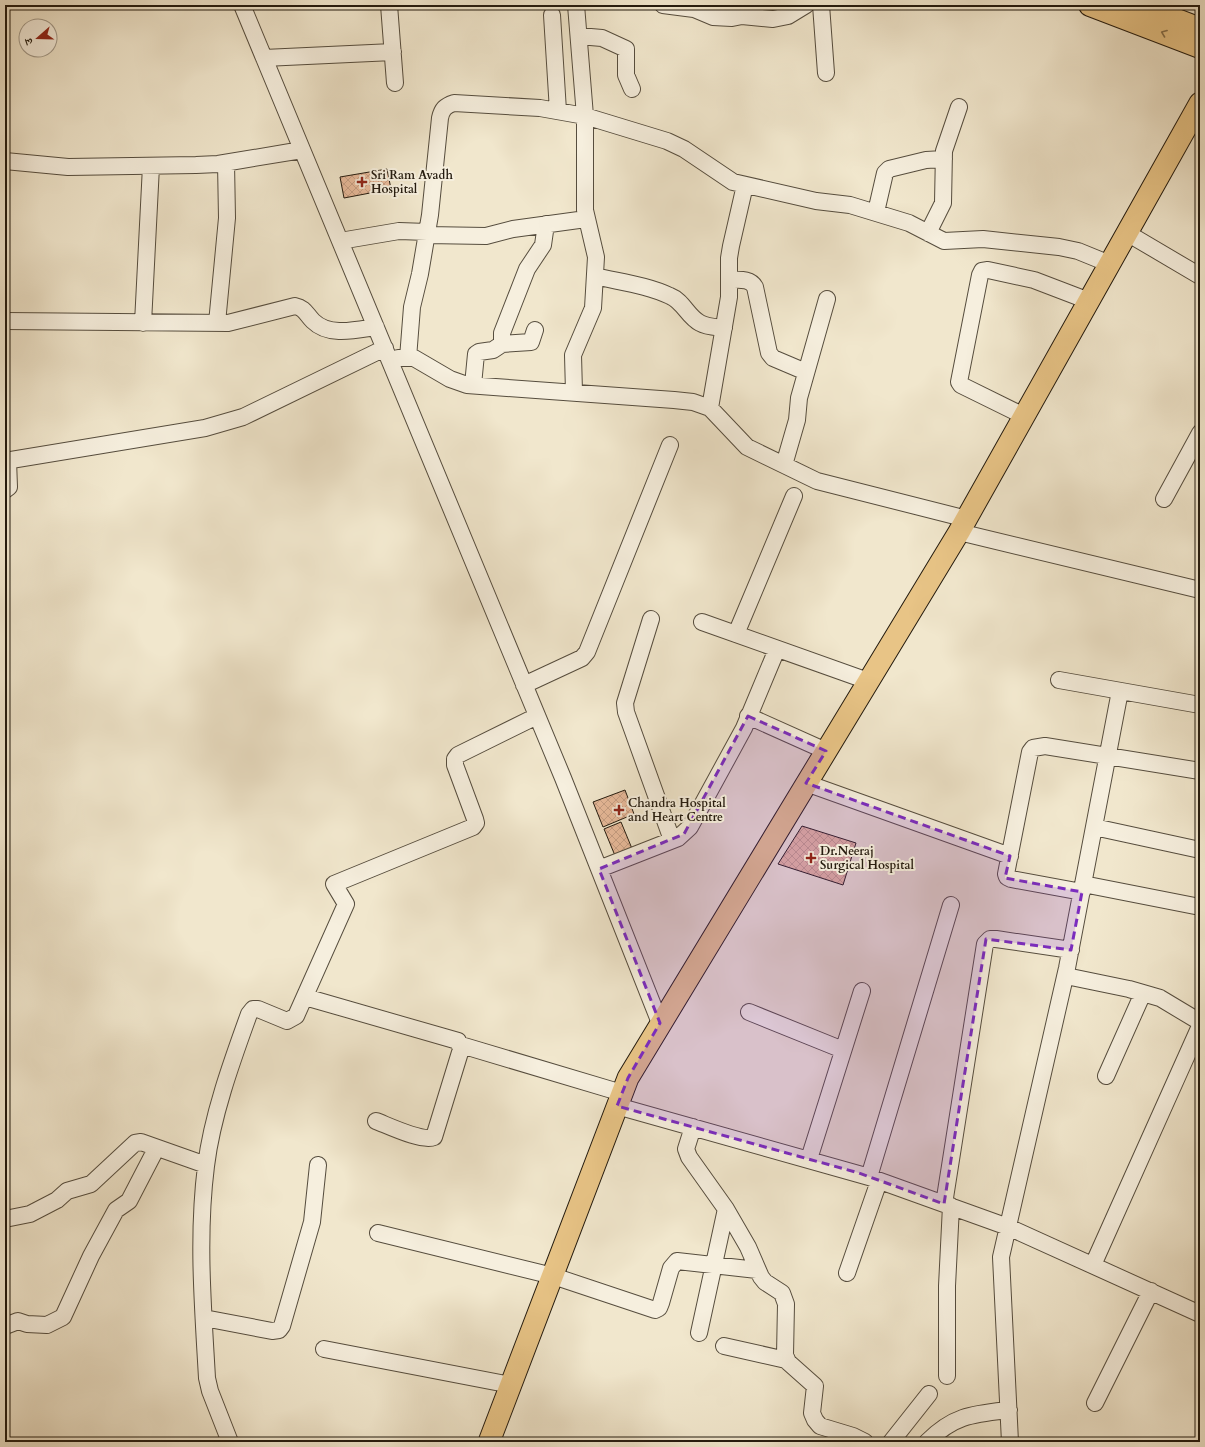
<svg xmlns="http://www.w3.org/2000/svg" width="1205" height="1447" viewBox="0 0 1205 1447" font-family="Cardo,'Noto Serif Devanagari',serif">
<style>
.building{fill:url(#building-cross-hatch);stroke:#231a0e}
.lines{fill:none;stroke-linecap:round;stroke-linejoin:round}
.minor-casing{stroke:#564d3e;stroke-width:18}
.major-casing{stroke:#231a0e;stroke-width:23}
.highway-casing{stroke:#231a0e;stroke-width:24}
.minor{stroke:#f6efde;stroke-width:16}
.major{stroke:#e8c486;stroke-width:21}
.highway{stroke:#e8c486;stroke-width:22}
.oneway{stroke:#866f4a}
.marked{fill:#7b2cbf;fill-opacity:0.2;stroke:#7b2cbf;stroke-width:3;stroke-dasharray:8 5;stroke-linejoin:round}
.poi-dot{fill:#8f2418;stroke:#f6efde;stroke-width:1.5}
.labels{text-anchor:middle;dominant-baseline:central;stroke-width:4;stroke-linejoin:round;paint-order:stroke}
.poi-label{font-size:12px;font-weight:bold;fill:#231a0e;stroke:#f6efde;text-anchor:start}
</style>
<defs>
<pattern id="building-cross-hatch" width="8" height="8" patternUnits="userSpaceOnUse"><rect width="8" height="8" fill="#e8ba9a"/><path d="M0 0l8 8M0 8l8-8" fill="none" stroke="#c79f84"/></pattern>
</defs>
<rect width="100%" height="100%" fill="#f1e7cd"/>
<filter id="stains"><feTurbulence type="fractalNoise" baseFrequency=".005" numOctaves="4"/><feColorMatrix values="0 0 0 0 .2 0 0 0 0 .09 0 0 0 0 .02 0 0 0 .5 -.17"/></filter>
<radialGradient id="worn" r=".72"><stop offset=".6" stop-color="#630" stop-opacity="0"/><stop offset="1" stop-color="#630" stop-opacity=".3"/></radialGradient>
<!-- building -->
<path class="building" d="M387,169L391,189L344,198L340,177Z
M625,790L634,814L603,827L593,802Z
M621,822L633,851L616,858L604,829Z
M802,826L856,843L843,885L778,864Z"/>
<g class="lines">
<!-- minor casing -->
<g class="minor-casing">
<path id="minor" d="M242,5L563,778L660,1023
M389,5L395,83
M663,5L694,9L713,17L732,18L742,16L773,19L788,16L806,5
M821,5L826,73
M552,15L558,111
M579,36L602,38L626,49V75L632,89
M264,58L393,52
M5,161L68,167L196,165L218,164L302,150
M876,212L885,173L889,169L926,160L944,159
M928,233L943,203L944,151L959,107
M1127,233L1200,276
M427,235L486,236L513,229L586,219
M340,241L399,231L427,232
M595,276C620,282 647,285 670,296C683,301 688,317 700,323C707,327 716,327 724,328
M730,280C739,280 750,278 755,287L769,353L773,358L806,372
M5,321L228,323L295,306C305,308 306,314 313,321C329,337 356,330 376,327
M143,323L151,166
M217,323L227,218L226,163
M502,344V333L527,269L543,245L546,224
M398,358H414L450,379L467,385L674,400L693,402L710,408L747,447L817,481L967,519
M408,358L412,307L420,274L430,215L440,118C442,109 445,106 454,103L540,108L585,116L667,141L684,149L733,182L816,201L850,205L909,223L944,241L983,239L1059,247L1078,251L1110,264
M473,385L476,354L479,352L493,350L502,344L531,342L535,330
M574,392L573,355L593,308L596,257L585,210V116L576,5
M710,408L729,297V258L731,246L745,185
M1024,416L961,385L959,382L980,275L982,271L988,270L1034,280L1089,301
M5,461L205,428L243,417L385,348
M784,465L797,420L799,398L827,299
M5,490L9,487L8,460
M1164,499L1200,433
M959,532L1200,590
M651,619L625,703L626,712L672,840
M702,622L868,681
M736,634L794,496
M1059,680L1200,705
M524,685L582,658L587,652L670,445
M748,716L826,751
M806,783L1010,856
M1094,827L1200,850
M599,869L678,838L690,827L744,728L777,649
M1083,884L1200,907
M1082,892L1011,879L1007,877L1006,874L1030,752L1033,748L1045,746L1200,771
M1066,976L1129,989L1160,998L1200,1022
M305,997L458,1041L461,1049L434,1137C422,1142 389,1126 376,1121
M749,1012L843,1050
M461,1045L622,1093
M1106,1076L1143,993
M617,1106L869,1177L1008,1227L1200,1314
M693,1127L686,1149L689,1157L726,1209L748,1247L761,1277L765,1282L782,1293L786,1304L785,1355L788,1362L815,1386L812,1413L815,1420L820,1426L853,1436L865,1442
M809,1159L862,991
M869,1177L951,905
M944,1204L985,944L990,939H996L1071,950
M5,1219L30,1214L57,1200L67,1191L91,1184L135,1143L141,1142L206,1165
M378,1233L553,1276L655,1310L659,1308L661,1303L671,1268L677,1261L757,1270
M1093,1265L1200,1026
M847,1273L879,1181
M204,1318L272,1331L279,1330L282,1326L312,1222L318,1165
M5,1326L18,1321L27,1324L47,1325L63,1317L91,1256L116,1210L129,1201L156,1149
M699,1333L726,1209
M724,1346L786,1360
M324,1349L511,1385
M947,1376V1286L951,1206
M1095,1403L1151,1291
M230,1442L210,1391L207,1378C203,1307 197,1237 206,1166C212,1116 232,1061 249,1014L253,1009H258L287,1021L296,1016L346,904L334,884L473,827L476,823L475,819L455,765V759L458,755L537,716
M891,1442L929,1394
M927,1442C954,1415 973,1414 1009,1410
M1010,1442L1001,1257L1067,968L1120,691"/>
</g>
<!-- major casing -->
<g class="major-casing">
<path id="major" d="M489,1442L628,1078L959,532L1200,103"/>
</g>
<!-- highway casing -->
<g class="highway-casing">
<path id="highway" d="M1090,5L1200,47
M1138,5L1200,29"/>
</g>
<!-- minor -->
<use href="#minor" class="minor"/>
<!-- major -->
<use href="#major" class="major"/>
<!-- highway -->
<use href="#highway" class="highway"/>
</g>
<!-- one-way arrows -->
<defs><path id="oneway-chevron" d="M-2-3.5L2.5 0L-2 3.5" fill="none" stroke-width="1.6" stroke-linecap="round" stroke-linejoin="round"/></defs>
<use class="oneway" href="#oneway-chevron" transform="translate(1164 33) rotate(-159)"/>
<!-- marked area -->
<path class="marked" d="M748,716L826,751L806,783L1010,856L1005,878L1082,892L1071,950L986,939L944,1204L859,1173L617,1106L628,1078L660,1023L599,869L684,834Z"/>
<!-- markers -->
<g class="poi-dot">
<path d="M360 176h4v4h4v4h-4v4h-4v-4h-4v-4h4z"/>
<path d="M617 804h4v4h4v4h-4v4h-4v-4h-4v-4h4z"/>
<path d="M809 852h4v4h4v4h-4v4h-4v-4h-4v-4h4z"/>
</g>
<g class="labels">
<!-- poi labels -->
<g class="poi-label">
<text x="371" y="175">Sri Ram Avadh<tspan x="371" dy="14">Hospital</tspan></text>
<text x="628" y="803">Chandra Hospital<tspan x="628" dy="14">and Heart Centre</tspan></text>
<text x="820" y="851">Dr.Neeraj<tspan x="820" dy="14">Surgical Hospital</tspan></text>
</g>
</g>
<!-- margin -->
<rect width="1205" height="1447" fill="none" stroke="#f1e7cd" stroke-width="20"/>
<rect x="6" y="6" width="1193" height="1435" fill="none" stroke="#231a0e" stroke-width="2"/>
<rect x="10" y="10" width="1185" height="1427" fill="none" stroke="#231a0e"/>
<!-- north arrow -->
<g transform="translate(38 38) rotate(250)"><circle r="19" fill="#f6efde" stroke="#a29a8b"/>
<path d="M0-3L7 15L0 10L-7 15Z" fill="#8f2418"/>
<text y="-6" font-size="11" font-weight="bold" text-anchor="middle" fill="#231a0e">उ</text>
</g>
<rect width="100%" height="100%" filter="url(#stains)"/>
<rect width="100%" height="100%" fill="url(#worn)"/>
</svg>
